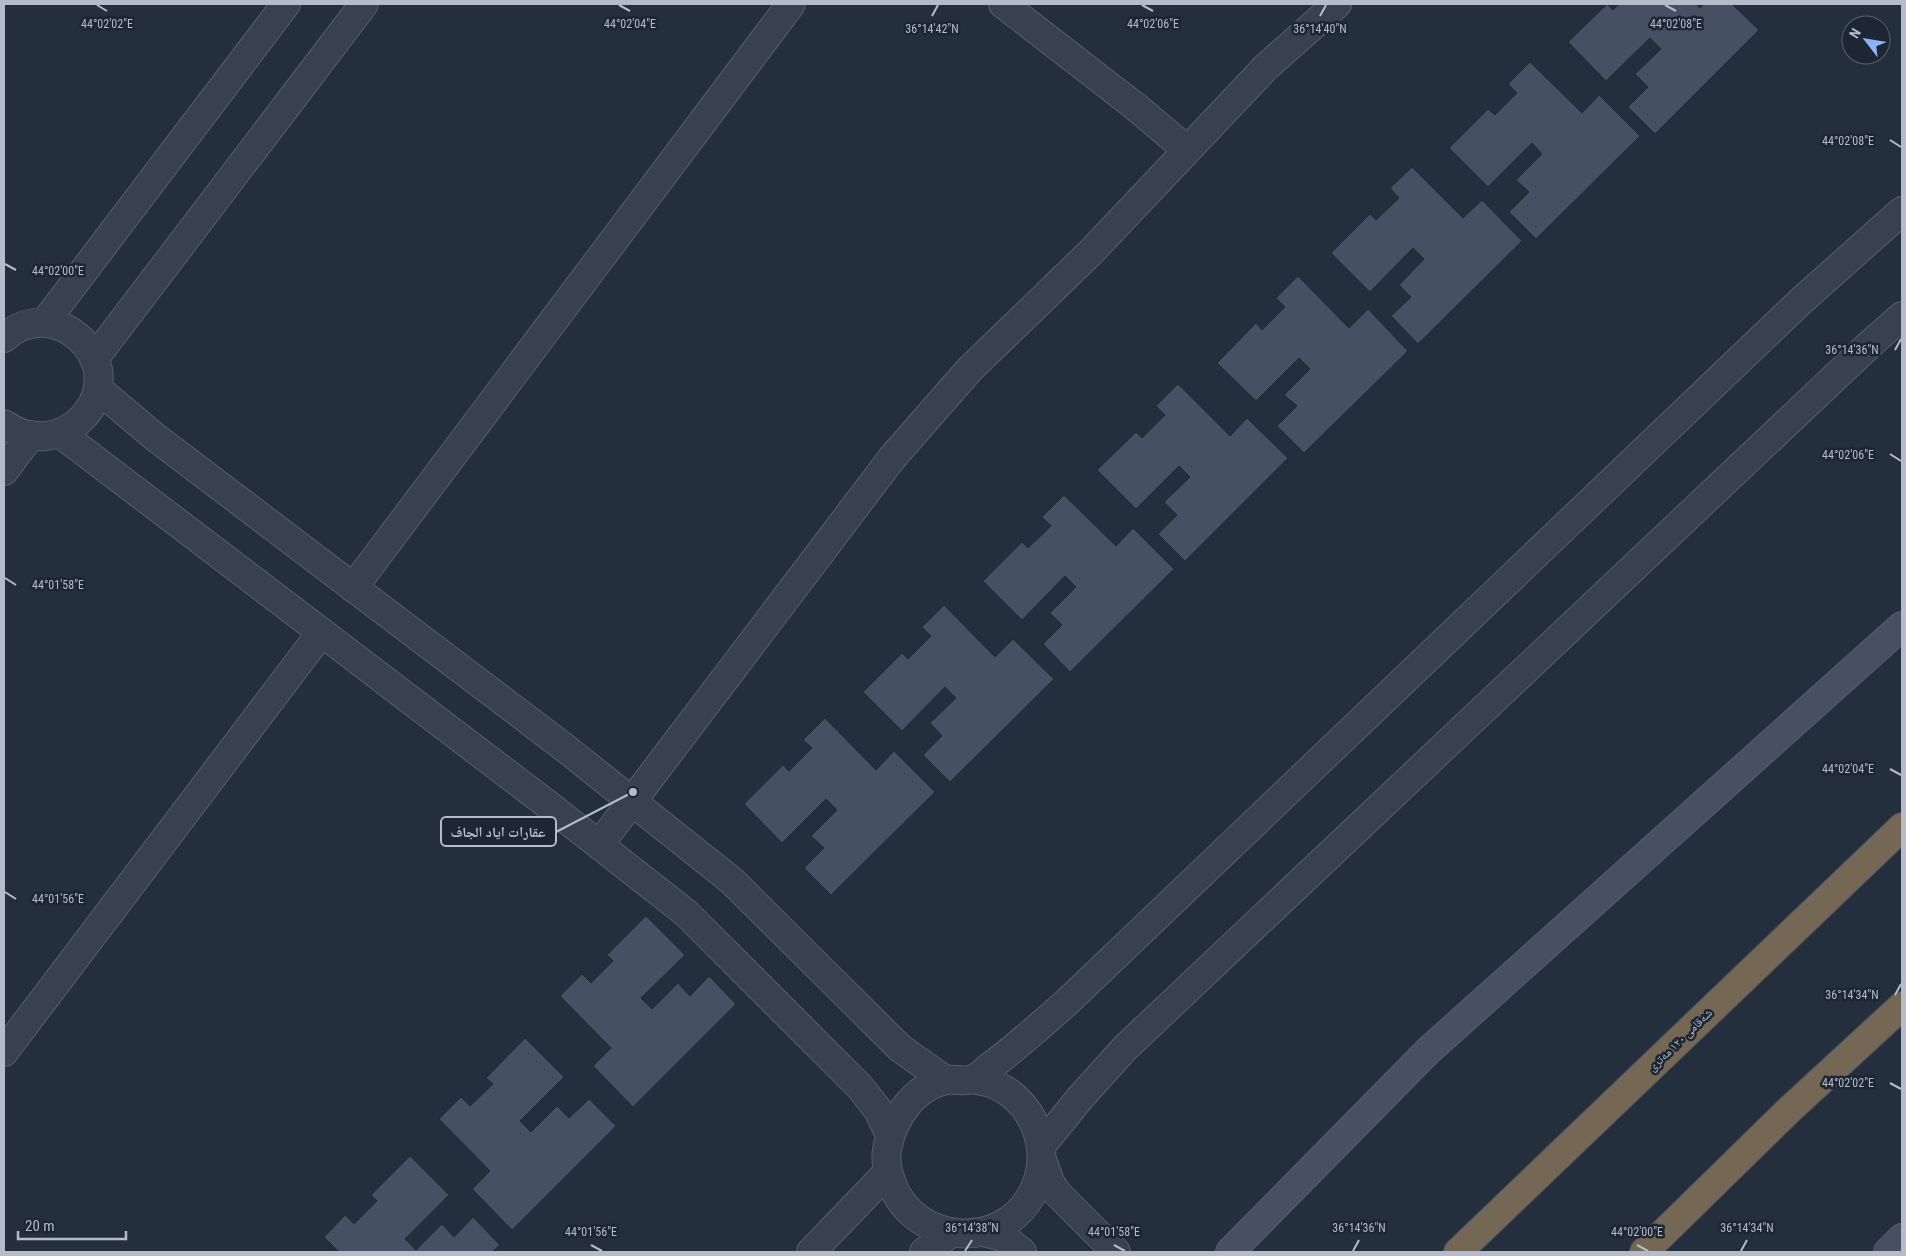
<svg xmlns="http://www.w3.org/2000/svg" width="1906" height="1256" viewBox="0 0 1906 1256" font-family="'Roboto Condensed','Noto Naskh Arabic',sans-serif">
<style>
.building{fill:#455162;stroke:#1f2835}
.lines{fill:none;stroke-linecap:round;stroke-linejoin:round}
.street-casing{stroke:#565f6c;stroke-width:30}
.secondary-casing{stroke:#565f6c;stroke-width:30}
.highway-casing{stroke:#434c59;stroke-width:30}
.street{stroke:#38414e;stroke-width:28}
.secondary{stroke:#465061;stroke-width:28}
.highway{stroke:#746855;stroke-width:28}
.ticks{fill:none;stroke:#b4bcc9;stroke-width:2}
.labels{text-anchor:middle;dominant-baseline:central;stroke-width:5;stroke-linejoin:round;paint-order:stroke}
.street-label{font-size:12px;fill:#b4bcc9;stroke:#1d2633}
.ticks-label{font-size:12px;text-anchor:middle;fill:#b4bcc9;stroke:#1d2633;stroke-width:5;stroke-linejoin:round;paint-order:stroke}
.leader{fill:none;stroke:#b4bcc9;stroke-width:2}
.callout-dot{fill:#b4bcc9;stroke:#1d2633;stroke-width:2}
.callout{fill:#1d2633;stroke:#b4bcc9;stroke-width:2}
.callout-label{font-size:14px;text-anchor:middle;font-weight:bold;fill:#b4bcc9}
</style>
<rect width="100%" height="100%" fill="#242f3e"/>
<!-- building -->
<path class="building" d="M1607,4L1613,10L1619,4H1696L1700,8L1704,4H1732L1759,30L1655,134L1628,107L1648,87L1635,74L1661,49L1650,38L1606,81L1568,42Z
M1530,62L1582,113L1599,95L1640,136L1536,239L1509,212L1529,192L1516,180L1542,154L1532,143L1488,187L1449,148L1488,109L1495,115L1517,93L1508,84Z
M1412,167L1463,218L1482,200L1522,241L1418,344L1391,316L1411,297L1399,285L1424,259L1413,248L1370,292L1331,253L1370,214L1376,220L1399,198L1390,188Z
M1298,276L1349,328L1368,309L1408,351L1304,453L1277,426L1297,406L1284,395L1310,369L1299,358L1256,401L1217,363L1256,323L1262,330L1285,307L1276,298Z
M1178,384L1230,436L1247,418L1288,458L1185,561L1158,534L1177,515L1164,502L1190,477L1179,466L1136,509L1097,470L1136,432L1142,438L1165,415L1156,406Z
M1064,495L1116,546L1133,528L1174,569L1070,672L1043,644L1062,625L1050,613L1076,587L1065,576L1022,620L983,581L1022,542L1028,548L1051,526L1042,517Z
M944,605L995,657L1013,639L1054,679L950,782L923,755L942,736L930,723L956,698L945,687L902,731L863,692L902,653L908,659L931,636L922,627Z
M825,718L876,770L894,751L935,792L831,895L804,868L824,848L811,836L837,810L826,799L782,843L744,804L783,765L789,771L812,748L803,740Z
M646,916L685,955L641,998L652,1009L678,983L690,996L709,976L736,1004L633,1107L593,1066L611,1048L560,996L582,974L591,983L613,961L607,955Z
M525,1038L564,1077L520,1121L531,1132L557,1106L569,1118L589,1099L616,1126L512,1230L472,1189L490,1171L439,1119L461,1097L470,1106L493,1084L486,1078Z
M410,1156L449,1195L405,1239L416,1250L442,1224L454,1237L473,1217L500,1245L492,1252H339L324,1237L345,1215L354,1224L377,1201L371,1195Z"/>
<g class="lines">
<!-- street casing -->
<g class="street-casing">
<path id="street" d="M1003,4L1136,107L1187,150
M45,322L286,4
M4,338C18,325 35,320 53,324C67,327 76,334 85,344C128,394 61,465 4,424
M94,359L364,4
M98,389L155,437L565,748L732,881L900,1048L945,1080
M61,434L547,804L686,913L860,1087L878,1110L890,1135
M4,471L31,435
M353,588L791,4
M599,845L892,458L969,370L1090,253L1266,67L1337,4
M4,1052L321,633
M973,1079C981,1081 991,1082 998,1086C1039,1107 1053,1157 1031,1196C999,1252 914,1243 892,1184C888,1173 885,1161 887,1150C892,1119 914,1086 947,1080C955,1079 966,1082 973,1079C981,1076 988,1067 995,1063C1020,1044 1043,1023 1067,1002L1801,301L1902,211
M1041,1146L1080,1098L1125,1048L1868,346L1902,316
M1042,1160L1050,1182L1057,1193L1116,1252
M984,1232L1003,1237L1022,1252
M811,1252L888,1172
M924,1252L951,1233"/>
</g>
<!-- secondary casing -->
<g class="secondary-casing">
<path id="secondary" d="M1230,1252L1428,1051L1902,626
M1888,1252L1902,1238"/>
</g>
<!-- highway casing -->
<g class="highway-casing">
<path id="highway" d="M1458,1252L1902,827
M1644,1252L1788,1111L1902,1006"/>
</g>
<!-- street -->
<use href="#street" class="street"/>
<!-- secondary -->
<use href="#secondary" class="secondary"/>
<!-- highway -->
<use href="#highway" class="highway"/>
</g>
<!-- ticks -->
<path class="ticks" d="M97,5L107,11M619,5L630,11M1142,5L1153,11M1665,5L1676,11M932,16L938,5M1320,16L1326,5M1890,140L1901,147M5,264L16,270M1895,350L1901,339M1890,454L1901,461M5,578L16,585M1890,769L1901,775M5,892L16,899M1895,995L1901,984M1890,1083L1901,1089M591,1245L602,1251M1114,1245L1125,1251M1637,1245L1648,1251M965,1251L972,1240M1353,1251L1359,1240M1741,1251L1747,1240"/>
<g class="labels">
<!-- street labels -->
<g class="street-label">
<text transform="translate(1680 1040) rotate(-44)">شەقامی ١٢٠ مەتری</text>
</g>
</g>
<g class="ticks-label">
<text x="107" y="28">44°02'02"E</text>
<text x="630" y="28">44°02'04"E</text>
<text x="1153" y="28">44°02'06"E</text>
<text x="1676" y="28">44°02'08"E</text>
<text x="932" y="33">36°14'42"N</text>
<text x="1320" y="33">36°14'40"N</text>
<text x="1848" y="145">44°02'08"E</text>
<text x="58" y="275">44°02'00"E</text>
<text x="1852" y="354">36°14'36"N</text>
<text x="1848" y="459">44°02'06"E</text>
<text x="58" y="589">44°01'58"E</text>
<text x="1848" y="773">44°02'04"E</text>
<text x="58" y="903">44°01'56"E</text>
<text x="1852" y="999">36°14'34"N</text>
<text x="1848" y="1087">44°02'02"E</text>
<text x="972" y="1232">36°14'38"N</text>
<text x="1359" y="1232">36°14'36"N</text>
<text x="1747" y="1232">36°14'34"N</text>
<text x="591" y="1236">44°01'56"E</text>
<text x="1114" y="1236">44°01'58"E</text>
<text x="1637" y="1236">44°02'00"E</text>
</g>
<!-- callouts -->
<path class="leader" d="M633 792L556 832"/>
<circle class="callout-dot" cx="633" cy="792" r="5"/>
<rect class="callout" x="441" y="817" width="115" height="29" rx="5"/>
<g class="callout-label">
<text x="498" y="837">عقارات اياد الجاف</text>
</g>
<!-- border -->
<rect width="1906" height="1256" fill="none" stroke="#b4bcc9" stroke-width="10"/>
<!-- north arrow -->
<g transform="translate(1866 40) rotate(301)"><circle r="24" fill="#1d2633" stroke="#59626f"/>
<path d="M0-4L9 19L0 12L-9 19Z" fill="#8ab4f8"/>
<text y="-8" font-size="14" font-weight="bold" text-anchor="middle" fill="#b4bcc9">N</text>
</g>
<!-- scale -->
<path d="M18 1231v8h108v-8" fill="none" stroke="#b4bcc9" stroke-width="2.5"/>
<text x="25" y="1231" font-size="15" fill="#b4bcc9" stroke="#1d2633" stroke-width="4" paint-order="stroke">20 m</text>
</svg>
